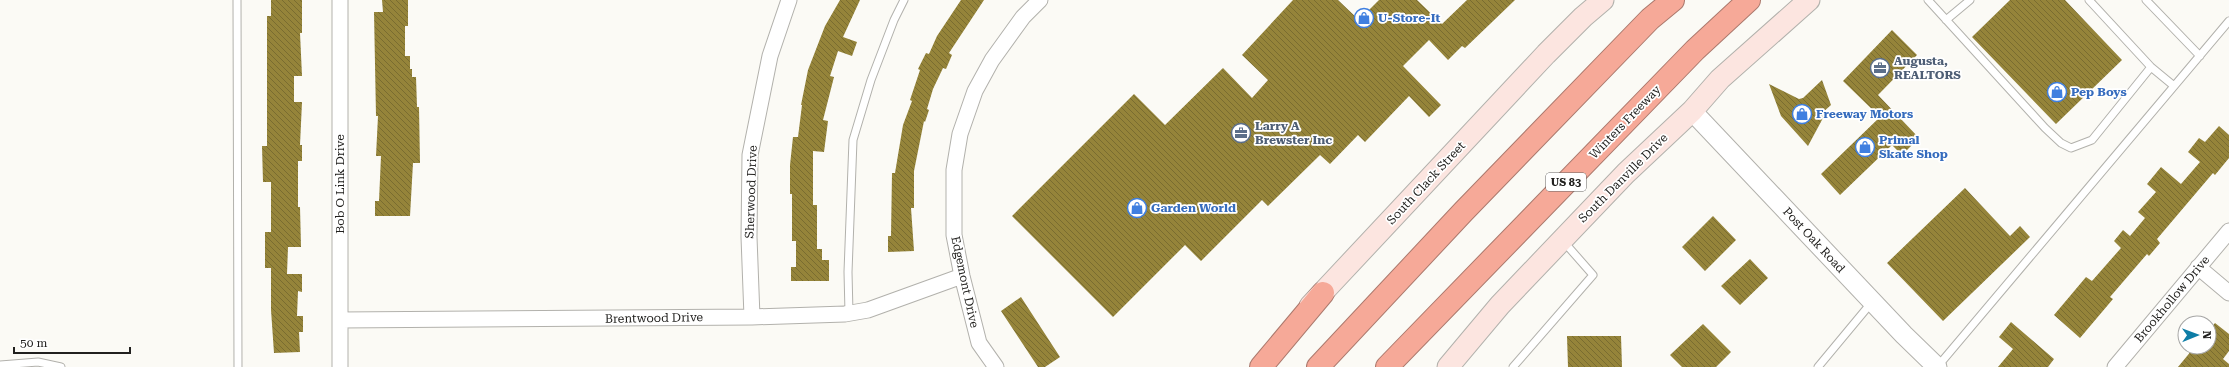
<svg xmlns="http://www.w3.org/2000/svg" width="2229" height="367" viewBox="0 0 2229 367" font-family="'Roboto Serif',serif">
<style>
.building{fill:url(#building-back-hatch)}
.lines{fill:none;stroke-linecap:round;stroke-linejoin:round}
.service-casing{stroke:#b2b1ac;stroke-width:9}
.minor-casing{stroke:#b2b1ac;stroke-width:17}
.tertiary-casing{stroke:#b2b1ac;stroke-width:21}
.secondary-casing{stroke:#b2b1ac;stroke-width:23}
.motorway-casing{stroke:#ab796d;stroke-width:24}
.service{stroke:#fff;stroke-width:7}
.minor{stroke:#fff;stroke-width:15}
.tertiary{stroke:#fff;stroke-width:19}
.secondary{stroke:#fce5e0;stroke-width:21}
.motorway{stroke:#f6a998;stroke-width:22}
.labels{text-anchor:middle;dominant-baseline:central;stroke-width:3.5;stroke-linejoin:round;paint-order:stroke}
.shield{fill:#fff;stroke:#646362;stroke-width:1}
.shield-label{font-size:11px;font-weight:bold;fill:#21201e}
.shop-label{font-size:12px;font-weight:bold;fill:#366cbe;stroke:#fff;text-anchor:start}
.service-label{font-size:12px;font-weight:bold;fill:#4e5e75;stroke:#fff;text-anchor:start}
.street-label{font-size:12px;fill:#21201e;stroke:#fff}
</style>
<defs>
<pattern id="building-back-hatch" width="6" height="6" patternUnits="userSpaceOnUse"><rect width="6" height="6" fill="#95843a"/><path d="M-1 5l2 2M0 0l6 6M5-1l2 2" fill="none" stroke="#796c30"/></pattern>
</defs>
<rect width="100%" height="100%" fill="#fbfaf5"/>
<!-- building -->
<path class="building" d="M271,0H302V33H300L302,76H294V102H302L300,145H302V161H298V207H300L301,247H288L287,274H302V292L298,291L297,316H303V332H299L300,352L274,353L271,310V268H265V232H271V182H263L262,146H267V16H271Z
M382,0H408V26H405V56H410V69H412V77H416L417,107H419L420,163H413L410,216H375V201H379L381,156H376L378,116H376L374,12H383Z
M840,0H860L843,37L857,42L852,56L838,51L830,76L834,77L823,120L828,121L824,152L813,151V205H817V249H822V260H829V281H791V267H796V241H792V194H790V165L793,137H798L802,105H801L808,70L825,26Z
M961,0H984L949,53L952,55L946,69L943,68L933,89L927,109L929,110L925,122L924,121L914,171V208H911L914,251L888,252V236H891L892,173H895L903,125L912,101L910,100L920,70L918,69L926,53L929,54L937,36Z
M1293,0H1338L1359,20L1379,0H1417L1442,24L1467,0H1515L1465,48L1462,46L1448,60L1429,40L1403,66L1441,105L1429,117L1409,96L1365,142L1358,135L1330,164L1320,155L1268,206L1262,200L1201,261L1185,245L1113,317L1012,216L1134,94L1165,125L1223,68L1252,98L1268,80L1242,55Z
M2010,0H2065L2122,60L2056,124L1972,37Z
M1892,30L1917,55L1878,95L1919,138L1902,155L1892,145L1840,195L1821,174L1880,117L1843,81Z
M1822,80L1831,105L1822,113L1823,118L1808,146L1781,116L1769,84L1799,99L1803,98Z
M2219,126L2229,135V158L2215,175L2213,173L2157,239L2160,243L2149,256L2147,254L2110,297L2113,299L2080,338L2054,315L2086,277L2092,281L2121,248L2114,241L2123,230L2130,236L2145,218L2138,212L2156,192L2147,184L2161,167L2181,184L2200,162L2188,152L2199,138L2205,142Z
M1965,188L2010,236L2020,226L2030,237L1943,321L1887,263Z
M1713,216L1736,240L1705,271L1682,247Z
M1750,259L1768,278L1740,305L1721,286Z
M1021,297L1060,357L1045,367H1038L1001,311Z
M2011,322L2054,359L2048,367H1998L2013,349L1999,337Z
M2215,323L2229,334V351L2223,359L2229,364V367H2178L2192,350L2194,352L2198,347H2209V330Z
M1703,324L1731,352L1716,367H1682L1670,355Z
M1567,336H1621L1622,367H1568Z"/>
<g class="lines">
<!-- service casing -->
<g class="service-casing">
<path id="service" d="M237,0L238,367
M1928,0L2045,128L2061,143L2071,148L2092,140L2151,67
M2089,0L2151,67L2174,86
M2146,0L2200,56
M1946,20L1970,0
M849,313L848,272L853,140L871,80L894,20L904,0
M0,365L38,362L61,367
M1938,366L2229,21
M1513,367L1593,275L1564,242
M1818,367L1872,302"/>
</g>
<!-- minor casing -->
<g class="minor-casing">
<path id="minor" d="M2198,267L2229,293
M752,317L749,237L750,155L770,56L789,0
M340,320L752,317L845,314L868,310L962,276
M340,367V0
M996,367L979,343L962,276L954,235V170L960,134L975,91L992,60L1023,17L1040,0
M2115,367L2229,231"/>
</g>
<!-- tertiary casing -->
<g class="tertiary-casing">
<path id="tertiary" d="M1692,111L1904,335L1937,367"/>
</g>
<!-- secondary casing -->
<g class="secondary-casing">
<path id="secondary" d="M1310,306L1546,54L1583,17L1603,0
M1448,367L1500,305L1626,173L1692,111L1720,79L1809,0"/>
</g>
<!-- motorway casing -->
<g class="motorway-casing">
<path id="motorway" d="M1261,367L1323,293
M1318,367L1463,212L1650,19L1673,0
M1387,367L1695,50L1749,0"/>
</g>
<!-- service -->
<use href="#service" class="service"/>
<!-- minor -->
<use href="#minor" class="minor"/>
<!-- tertiary -->
<use href="#tertiary" class="tertiary"/>
<!-- secondary -->
<use href="#secondary" class="secondary"/>
<!-- motorway -->
<use href="#motorway" class="motorway"/>
</g>
<!-- icons -->
<defs>
<g id="shop-ring" transform="scale(1)"><circle r="9.5" fill="#fff" stroke="#3f7fe0" stroke-width="1.5"/><path d="M-5-2.5h2.3a2.7 3.5 0 0 1 5.4 0H5L5.5 6h-11ZM-1.5-2.5h3a1.5 2.3 0 0 0-3 0Z" fill="#3f7fe0"/></g>
<g id="office-ring" transform="scale(1)"><circle r="9.5" fill="#fff" stroke="#5c6f8a" stroke-width="1.5"/><path d="M-6-3h4V-5.5h4V-3h4V5H-6ZM-1-4.5V-3h2v-1.5ZM-6 0V1H6V0Z" fill="#5c6f8a"/></g>
</defs>
<g fill-rule="evenodd">
<use href="#shop-ring" x="1364" y="18"/>
<use href="#office-ring" x="1880" y="68"/>
<use href="#shop-ring" x="2057" y="92"/>
<use href="#shop-ring" x="1802" y="114"/>
<use href="#office-ring" x="1241" y="133"/>
<use href="#shop-ring" x="1865" y="147"/>
<use href="#shop-ring" x="1137" y="208"/>
</g>
<g class="labels">
<!-- shield labels -->
<rect class="shield" x="1546" y="173" width="40" height="18" rx="3"/>
<g class="shield-label">
<text x="1566" y="182">US 83</text>
</g>
<!-- shop labels -->
<g class="shop-label">
<text x="1378" y="18">U-Store-It</text>
<text x="2071" y="92">Pep Boys</text>
<text x="1816" y="114">Freeway Motors</text>
<text x="1879" y="140">Primal<tspan x="1879" dy="14">Skate Shop</tspan></text>
<text x="1151" y="208">Garden World</text>
</g>
<!-- service labels -->
<g class="service-label">
<text x="1894" y="61">Augusta,<tspan x="1894" dy="14">REALTORS</tspan></text>
<text x="1255" y="126">Larry A<tspan x="1255" dy="14">Brewster Inc</tspan></text>
</g>
<!-- street labels -->
<g class="street-label">
<text transform="translate(1625 122) rotate(-46)">Winters Freeway</text>
<text transform="translate(1623 178) rotate(-45)">South Danville Drive</text>
<text transform="translate(1426 183) rotate(-47)">South Clack Street</text>
<text transform="translate(340 184) rotate(-90)">Bob O Link Drive</text>
<text transform="translate(751 192) rotate(-88)">Sherwood Drive</text>
<text transform="translate(1814 240) rotate(47)">Post Oak Road</text>
<text transform="translate(965 282) rotate(78)">Edgemont Drive</text>
<text transform="translate(2172 299) rotate(-50)">Brookhollow Drive</text>
<text transform="translate(654 318) rotate(-1)">Brentwood Drive</text>
</g>
</g>
<!-- north arrow -->
<g transform="translate(2197 335) rotate(89)"><circle r="19" fill="#ffffff" stroke="#a6a6a5"/>
<path d="M0-3L7 15L0 10L-7 15Z" fill="#0e7da6"/>
<text y="-6" font-size="11" font-weight="bold" text-anchor="middle" fill="#21201e">N</text>
</g>
<!-- scale -->
<path d="M14 347v6h116v-6" fill="none" stroke="#21201e" stroke-width="2"/>
<text x="20" y="347" font-size="12" fill="#21201e" stroke="#ffffff" stroke-width="3" paint-order="stroke">50 m</text>
</svg>
